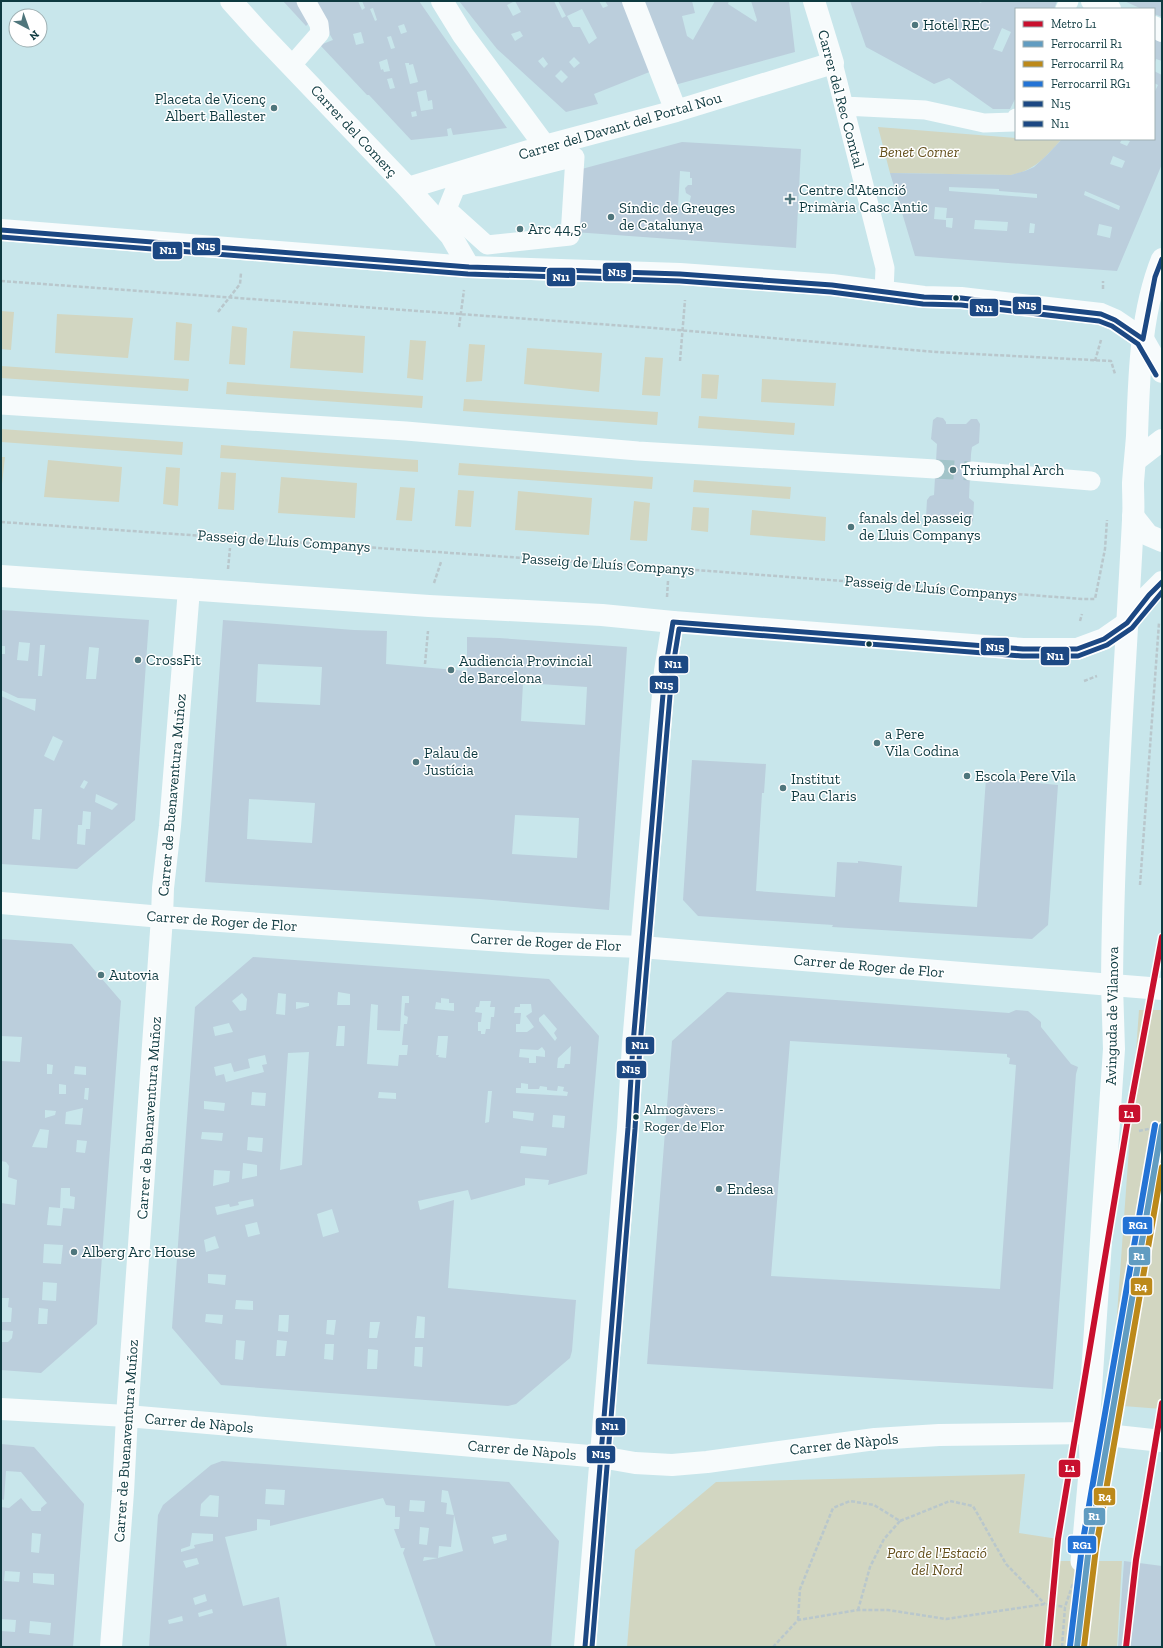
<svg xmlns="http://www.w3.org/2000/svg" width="1163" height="1648" viewBox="0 0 1163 1648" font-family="'Zilla Slab',serif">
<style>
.green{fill:#d2d6c1}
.building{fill:#bbcedc;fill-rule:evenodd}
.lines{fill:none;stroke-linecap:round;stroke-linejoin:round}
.pedestrian-tunnel{stroke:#a3c4c9;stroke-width:19;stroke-dasharray:19 10;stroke-linecap:butt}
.path{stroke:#b9c7cc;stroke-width:2.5;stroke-dasharray:4 2;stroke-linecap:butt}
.pedestrian{stroke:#f7fbfc;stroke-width:19}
.minor{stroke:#f7fbfc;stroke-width:22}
.tertiary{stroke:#f7fbfc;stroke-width:22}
.secondary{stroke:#f7fbfc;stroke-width:22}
.bus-1-casing{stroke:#fff;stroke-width:8}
.bus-2-casing{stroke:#fff;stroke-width:8}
.bus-1{stroke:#1c4883;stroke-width:5}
.bus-2{stroke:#1c4883;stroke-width:5}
.rail-1-casing{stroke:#fff;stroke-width:9}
.rail-2-casing{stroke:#fff;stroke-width:9}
.rail-3-casing{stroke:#fff;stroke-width:9}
.rail-1{stroke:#619cc1;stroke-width:6}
.rail-2{stroke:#bc891a;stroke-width:6}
.rail-3{stroke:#2373d5;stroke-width:6}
.metro-1-casing{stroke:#fff;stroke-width:9}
.metro-1{stroke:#c8102e;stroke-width:6}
.poi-dot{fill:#4f767c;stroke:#fff;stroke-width:1.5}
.bus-dot{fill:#0e3a40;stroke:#fff;stroke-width:1.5}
.labels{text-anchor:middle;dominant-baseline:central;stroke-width:3;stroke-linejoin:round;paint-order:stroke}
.bus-label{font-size:14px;fill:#0e3a40;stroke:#fff;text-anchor:start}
.poi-label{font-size:15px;fill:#0e3a40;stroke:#fff;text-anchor:start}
.street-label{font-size:15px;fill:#0e3a40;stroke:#fff}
.park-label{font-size:15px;font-style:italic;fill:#634f1b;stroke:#fff}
.line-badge{stroke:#fff;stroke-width:1.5}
.badge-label{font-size:11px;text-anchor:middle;font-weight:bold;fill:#fff}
</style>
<rect width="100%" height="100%" fill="#c8e6eb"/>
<!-- green -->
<path class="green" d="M878,127L1016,138V139H1062C1045,157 1036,170 1011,175L890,173Z
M1,311L14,312L11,350L1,349Z
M57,314L133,318L128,358L55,353Z
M176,322L192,324L189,361L174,360Z
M232,326L247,328L245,365L229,364Z
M293,331L365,336L363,373L290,368Z
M410,340L426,341L423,380L407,378Z
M469,344L485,345L482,381L466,382Z
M527,348L602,353L599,392L524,384Z
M645,357L663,358L660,396L642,395Z
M1,366L189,379L188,391L1,378Z
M702,374L719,375L717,399L701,398Z
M762,379L836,383L834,406L761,402Z
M227,382L423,396L422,408L226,394Z
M464,399L658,412L657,425L463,411Z
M699,416L795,423L794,435L698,428Z
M1,429L183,442L182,455L1,442Z
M221,445L418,460V472L220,458Z
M1,457H5L1,493Z
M48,460L122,467L119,502L44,497Z
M459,463L653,477L652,489L458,475Z
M166,467L180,468L178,506L163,504Z
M221,472L236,473L234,510L218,509Z
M281,477L357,483L355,518L278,513Z
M694,480L791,487L790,499L693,492Z
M400,487L415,488L412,521L396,520Z
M458,490L474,491L471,527L455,526Z
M518,491L592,498L589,535L515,530Z
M634,501L650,503L647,541L630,540Z
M693,507L709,508L708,532L691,530Z
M752,510L826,517L825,541L750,535Z
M1139,1010H1162V1409L1123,1406L1111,1398Z
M1025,1474L1019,1533L1058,1539V1561H1122L1117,1647H627L635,1550L716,1482Z"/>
<!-- building -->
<path class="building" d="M283,1H300L312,20L306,26Z
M311,1H358L362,10L365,8L362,1H419L507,128L453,135L451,128L447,129L448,136L411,140L369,95H367L320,45L333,40ZM373,8L377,20L375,21L370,9ZM404,24L407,32L401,34L398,26ZM361,32L364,43L356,45L353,34ZM391,36L395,48L391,49L387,37ZM387,59L390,71L384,72L383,69L381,70L379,62ZM405,63H409V65L413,64L418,82L410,84ZM392,78L395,88L390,89L387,79ZM426,90L428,101L432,100L433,109L421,111L417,92ZM416,111L417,116L412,117L411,112Z
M459,1H515L507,5L513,16L521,12L515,1H554L562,18L566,16L558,1H599L603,8L608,6L605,1H624L652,71L594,94L598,104L566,112L497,49ZM582,9L597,38L589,44L580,27H573L567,16ZM520,31L523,36L515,41L511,34ZM543,57L548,64L544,68L538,61ZM574,57L580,63L574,68L569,62ZM561,70L568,77L562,83L555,76Z
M640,1H692L695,13L682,16L687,36L693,40L715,1H729L728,4L756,22L757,20L751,1H789L795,52L671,86Z
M850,1H977L981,3L982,1H1057L1054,9H1016V97L1010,109H993L949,78L934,84L866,47ZM1002,28L1011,32L1002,52L993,49Z
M1124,1H1162V17L1154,14V9H1142Z
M1154,38L1162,41V61L1156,59L1154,65Z
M1154,71L1162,75V164L1117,271L915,256L890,173L1011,175L1025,171L1034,167L1047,155L1062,139H1122L1120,143L1127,146L1130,141L1125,139H1154V90L1155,91L1158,85L1154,83ZM1113,156L1125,161L1122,168L1110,164ZM949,187L999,189V191L1037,194V198L949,191ZM1085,191L1120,206L1119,210L1084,195ZM935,207L947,208L946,218H953L952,228L946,227V220L934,219ZM975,220L1008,222L1007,231L974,229ZM1030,223L1035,224L1034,233H1029ZM1099,224L1112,227L1110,238L1097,235Z
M682,142L801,149L796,248L574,232L578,170ZM680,171L690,172V178H692V185H688L685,188L686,193L691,196L688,208L678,207Z
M937,417L943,418L946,422V424H966L971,419H977L980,424L979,443L972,447L971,454L969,498L974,502L973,521L968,525L964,524L960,518L940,517L935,522H930L926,517L927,500L930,496L934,495L937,444L931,439L933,420Z
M1,610L149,620L135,820L77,869L1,864V696L35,711L36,699L18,698L1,690V654H5V646H1ZM19,642L30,643L28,661L17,660ZM40,645H45L42,676H38ZM89,647L99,648L96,679H86ZM53,736L63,741L54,761L44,756ZM84,780L88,782L84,789L80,787ZM96,794L118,804L112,810L95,802ZM34,809H42L40,840L32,839ZM83,811L91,812L90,829H86L85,845L77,844L78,825H82Z
M223,620L354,630L387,631L386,664L467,671V637L499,638L627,647L609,910L480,899L205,882ZM258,664L322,667L320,705L256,702ZM523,683L587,687L585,725L521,721ZM249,799L315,803L312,843L247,839ZM515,815L579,818L577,858L512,854Z
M692,760L766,764L764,793H762L756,891L835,897L837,862L858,863V861L902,866L899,902L977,907L986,778L1058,785L1048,925L1032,939L832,927L833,925L698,916L683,900Z
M1,939L72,944L121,1001L97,1324L41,1373L1,1370V1342H8L12,1338L13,1331L1,1330V1322H11L12,1308L8,1307L9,1298H1V1203L15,1205L17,1180L8,1177L9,1166L6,1162L1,1161V1061L20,1062L22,1037L1,1036ZM47,1064L53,1065L52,1074H47ZM75,1066L86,1067V1075L74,1074ZM59,1084L66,1085V1094H59ZM85,1088H89L88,1100L84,1099ZM83,1108L81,1125L65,1124L66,1112ZM45,1110L56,1111L55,1115L45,1118ZM40,1129L49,1130L47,1148L32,1147ZM77,1140L87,1141L85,1153L76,1152ZM61,1188H70V1196L75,1197L74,1209L63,1208L61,1226L47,1225L49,1207L60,1208ZM44,1244L63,1245L61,1264L43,1263ZM43,1282L57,1283L56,1301L42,1300ZM39,1308L48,1309L47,1324H38Z
M253,957L549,979L599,1036L587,1174L548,1185L549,1180L525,1178V1185L471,1200L468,1190L418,1201L420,1210L454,1200L448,1288L576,1300L572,1351L570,1358L516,1404L508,1406L221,1385L172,1328L195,1007ZM338,992L350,994V1005H337ZM242,993L247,999L246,1010L240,1011L232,1001ZM278,993L286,994L285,1015L276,1014ZM402,996H409V1003H405L404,1015L408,1017L407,1024H404L402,1045H408L407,1055H399L398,1066L367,1064L371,1004L378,1005L377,1030L400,1031ZM441,998L449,999V1003H454V1011L435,1009L436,1002L441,1003ZM480,1001H491L490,1007H495L494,1017H491L490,1029H486L485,1034H481V1031H478V1022H481L482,1013L475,1012L476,1007H479ZM296,1002L309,1003V1006L296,1009ZM520,1004H531L532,1012L526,1016L534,1027L527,1032H516V1024H520L521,1013H514L515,1007H520ZM544,1014L557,1029L554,1033L557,1038L555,1041L539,1021V1018ZM229,1023L233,1032L215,1036L213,1027ZM338,1026H345L344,1046H336ZM438,1036H448L446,1058L438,1057L439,1055H436ZM571,1046L570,1064H565L564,1068H557L558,1058ZM542,1047L545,1051V1057L536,1056V1063H529V1058L519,1057L520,1049L538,1050ZM309,1052L302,1165L280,1170L288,1053ZM265,1055L267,1064L262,1065L264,1072L226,1082L224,1074L216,1076L214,1067L231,1063L234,1072L250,1068L248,1059ZM521,1083L528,1084V1089H539L540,1086L547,1087V1090L557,1091L558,1086L564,1087L563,1091L568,1092L567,1096L516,1093V1088H521ZM488,1091H492L489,1122L485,1123ZM252,1092L266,1093L265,1106L251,1105ZM379,1092L396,1093V1099L378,1098ZM204,1101L225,1103L224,1111L204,1109ZM513,1111L534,1113L533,1121L513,1118ZM553,1115L565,1116L564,1128L552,1127ZM202,1132L223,1133L222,1141L201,1139ZM248,1137L263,1138L262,1152L247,1150ZM521,1146L547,1148L546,1156L520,1153ZM243,1163L257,1165V1176L242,1179ZM214,1170L230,1171L229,1182L213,1186ZM253,1199L254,1206L217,1215L215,1207L229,1204L230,1207L239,1205L238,1202ZM332,1209L339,1232L323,1237L317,1214ZM257,1222L260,1234L248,1237L245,1225ZM215,1236L219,1248L206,1252L204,1240ZM208,1274L226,1275L225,1285L208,1283ZM236,1300L253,1301V1310L235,1309ZM206,1314L223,1315L222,1324L205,1322ZM279,1315H289L288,1332L278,1331ZM417,1316L425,1317L424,1338H415ZM327,1320H336L334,1335L326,1334ZM370,1322H380L377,1338H369ZM236,1340L245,1341L243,1360L235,1359ZM277,1340L287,1341L285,1356H276ZM325,1344H334L333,1360L324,1359ZM415,1347H423L422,1367L414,1366ZM368,1349L378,1350L377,1369H367Z
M727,992L1009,1013L1016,1010L1028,1011L1041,1022V1027L1071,1064L1078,1067L1076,1074L1053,1389L647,1364L672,1041ZM790,1041L1007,1054V1057L1010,1058L1009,1064L1016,1065L1000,1289L771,1276Z
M1,1444L34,1447L84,1504L73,1647H1V1631L15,1632L16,1620L1,1619V1545L2,1524H1V1507L9,1508L21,1498L32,1511H41V1508L47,1503L21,1472L6,1471L4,1500L1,1499ZM32,1533L41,1534L39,1553L31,1552ZM5,1571L20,1572L19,1582L4,1581ZM33,1573L54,1574V1585L33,1583ZM30,1621L51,1623L50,1635L29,1633Z
M222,1461L509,1482L559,1541L551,1647H436L403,1553L405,1548H401L394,1529H399L400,1517H395V1506L386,1505L383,1498L270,1526V1520L257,1519V1530L225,1537L243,1606L279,1597L287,1647H149L158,1515L163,1505L211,1465ZM266,1489L285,1490L284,1505L265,1504ZM442,1490L448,1491L454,1515L446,1514L447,1503L441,1502ZM210,1495L219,1496L218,1517L200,1516L201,1504ZM410,1500L425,1501L424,1512L409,1511ZM454,1515L463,1551L438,1558L439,1546L451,1547ZM420,1527L429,1528L427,1545L419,1544ZM192,1533L213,1534V1541L194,1545L195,1548L181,1552V1549L190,1546ZM506,1534L507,1540L494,1544L492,1537ZM424,1557L438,1558L423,1561ZM197,1558L199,1564L186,1568L183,1561ZM205,1594L207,1601L195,1605L193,1598ZM212,1609L213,1613L199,1617L198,1613ZM182,1616L183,1621L169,1624L168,1620Z
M1124,1561L1162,1566V1647H1118Z"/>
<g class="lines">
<!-- pedestrian-tunnel -->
<path class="pedestrian-tunnel" d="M935,469L971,471"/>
<!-- path -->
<path class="path" d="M1,281L654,328L936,352L1111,361L1115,374
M1103,289V281
M218,312L240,284L241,273
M459,327L464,290
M680,361L685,300
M1095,361L1101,340
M1,522L669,568L1083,599H1095L1105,549L1107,520
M228,569L230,548
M434,583L441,562
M667,597L668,581
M1080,621L1082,614
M425,664L428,631
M1084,681L1097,676
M1140,885L1159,623
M1139,1131L1162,1126
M900,1521L950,1501L973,1506L1006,1564L1045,1604
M798,1620L800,1589L833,1508L850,1501L874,1505L900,1521L884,1539L870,1567L858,1610
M773,1647L798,1620L858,1610H888L946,1619L1045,1604L1065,1607
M1062,1647L1065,1607L1073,1583"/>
<!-- pedestrian -->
<path class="pedestrian" d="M1065,9L1069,1
M833,63L885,268L884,292
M292,65L320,33L319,24L306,1
M844,106L925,110L984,123L1014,122L1016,118
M575,157L570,236L487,245L447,209L456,187Z
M1,405L406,431L638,451L935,469
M971,471L1091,481
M1080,1562L1089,1462L1088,1433"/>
<!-- minor -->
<path class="minor" d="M231,1L259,32L408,188L451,236L469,267
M442,1L463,35L545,146
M633,1L676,111
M1092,1L1110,9
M1154,27L1162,31
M408,188L545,146L676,111L833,63L814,1
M1,903L162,917L163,888L170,826L189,589
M1,1409L127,1416L601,1457L635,1463L672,1465L707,1462L875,1439L939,1435L1088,1433L1162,1441
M1088,1433L1114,1049L1112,985L1162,989
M585,1647L628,1128L633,1044L665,671L673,622"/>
<!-- tertiary -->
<path class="tertiary" d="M1,230L469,267L680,274L832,285L924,297L961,298L1101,314L1115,320L1143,339L1162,372
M1136,460L1162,440
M1133,516L1148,535L1162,541
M1,576L429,606L602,615L673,622L1023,649H1077L1104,639L1127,623"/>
<!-- secondary -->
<path class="secondary" d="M1127,623L1149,595L1162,582
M111,1647L123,1492L127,1416L162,917L533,943L641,947L1112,985C1113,830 1125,675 1133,520C1134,508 1133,495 1133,483C1134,467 1136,451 1137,436C1139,377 1140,314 1162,259"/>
<!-- bus-1 casing -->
<g class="bus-1-casing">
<path id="bus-1" d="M1,230L469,267L680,274L832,285L924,297L961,298L1101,314L1115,320L1143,339L1155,277L1162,259
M585,1647L628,1128L633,1044L665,671L673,622L1023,649H1077L1104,639L1127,623L1149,595L1162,582"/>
</g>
<!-- bus-2 casing -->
<g class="bus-2-casing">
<path id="bus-2" d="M1,237L468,274L680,281L831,292L923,304L961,305L1099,321L1112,326L1138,344L1156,375
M592,1647L635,1129L640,1045L672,672L679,629L1022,656H1078L1107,645L1132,628L1162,592"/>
</g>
<!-- bus-1 -->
<use href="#bus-1" class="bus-1"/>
<!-- bus-2 -->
<use href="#bus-2" class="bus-2"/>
<!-- rail-1 casing -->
<g class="rail-1-casing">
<path id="rail-1" d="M1077,1647L1089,1547L1162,1126"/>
</g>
<!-- rail-2 casing -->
<g class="rail-2-casing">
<path id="rail-2" d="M1084,1647L1096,1548L1162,1167"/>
</g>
<!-- rail-3 casing -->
<g class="rail-3-casing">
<path id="rail-3" d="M1070,1646L1082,1546L1155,1125"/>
</g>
<!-- rail-1 -->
<use href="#rail-1" class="rail-1"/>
<!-- rail-2 -->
<use href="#rail-2" class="rail-2"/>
<!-- rail-3 -->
<use href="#rail-3" class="rail-3"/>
<!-- metro-1 casing -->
<g class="metro-1-casing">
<path id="metro-1" d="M1048,1647L1058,1539L1127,1125L1162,937
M1126,1647L1136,1560L1162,1403"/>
</g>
<!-- metro-1 -->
<use href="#metro-1" class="metro-1"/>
</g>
<!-- markers -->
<g class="poi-dot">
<circle cx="915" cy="25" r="4"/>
<circle cx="274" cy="108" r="4"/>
<path d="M788 193h4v4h4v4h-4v4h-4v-4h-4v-4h4z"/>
<circle cx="611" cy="217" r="4"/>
<circle cx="520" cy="229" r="4"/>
<circle cx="953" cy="470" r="4"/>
<circle cx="851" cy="527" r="4"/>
<circle cx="138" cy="660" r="4"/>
<circle cx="451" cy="670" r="4"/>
<circle cx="877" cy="743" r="4"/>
<circle cx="416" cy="762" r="4"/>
<circle cx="967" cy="776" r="4"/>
<circle cx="783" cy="788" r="4"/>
<circle cx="101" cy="975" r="4"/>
<circle cx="719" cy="1189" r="4"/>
<circle cx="74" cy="1252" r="4"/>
</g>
<g class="bus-dot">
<circle cx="956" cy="298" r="3.5"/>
<circle cx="869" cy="644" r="3.5"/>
<circle cx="636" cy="1117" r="3.5"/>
</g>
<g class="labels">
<!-- bus labels -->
<g class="bus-label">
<text x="644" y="1109">Almogàvers -<tspan x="644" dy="17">Roger de Flor</tspan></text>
</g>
<!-- poi labels -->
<g class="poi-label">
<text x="923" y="25">Hotel REC</text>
<text x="266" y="99" text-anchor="end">Placeta de Vicenç<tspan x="266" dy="17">Albert Ballester</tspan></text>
<text x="799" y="190">Centre d'Atenció<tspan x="799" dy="17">Primària Casc Antic</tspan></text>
<text x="619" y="208">Síndic de Greuges<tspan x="619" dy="17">de Catalunya</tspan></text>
<text x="528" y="229">Arc 44,5º</text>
<text x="961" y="470">Triumphal Arch</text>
<text x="859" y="518">fanals del passeig<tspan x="859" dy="17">de Lluis Companys</tspan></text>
<text x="146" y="660">CrossFit</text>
<text x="459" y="661">Audiencia Provincial<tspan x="459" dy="17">de Barcelona</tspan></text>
<text x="885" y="734">a Pere<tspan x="885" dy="17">Vila Codina</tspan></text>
<text x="424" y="753">Palau de<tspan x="424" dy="17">Justícia</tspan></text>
<text x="975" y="776">Escola Pere Vila</text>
<text x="791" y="779">Institut<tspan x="791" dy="17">Pau Claris</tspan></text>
<text x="109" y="975">Autovia</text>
<text x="727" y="1189">Endesa</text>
<text x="82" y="1252">Alberg Arc House</text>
</g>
<!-- street labels -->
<g class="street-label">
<text transform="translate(841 99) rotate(75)">Carrer del Rec Comtal</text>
<text transform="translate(620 126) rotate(-16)">Carrer del Davant del Portal Nou</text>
<text transform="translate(354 131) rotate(47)">Carrer del Comerç</text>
<text transform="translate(284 541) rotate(4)">Passeig de Lluís Companys</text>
<text transform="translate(608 564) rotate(4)">Passeig de Lluís Companys</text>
<text transform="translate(931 588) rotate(5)">Passeig de Lluís Companys</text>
<text transform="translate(172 795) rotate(-85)">Carrer de Buenaventura Muñoz</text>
<text transform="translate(222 921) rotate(4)">Carrer de Roger de Flor</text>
<text transform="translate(546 942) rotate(3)">Carrer de Roger de Flor</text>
<text transform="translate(869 966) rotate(5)">Carrer de Roger de Flor</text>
<text transform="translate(1112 1016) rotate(-89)">Avinguda de Vilanova</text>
<text transform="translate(149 1118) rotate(-86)">Carrer de Buenaventura Muñoz</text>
<text transform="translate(199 1423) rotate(5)">Carrer de Nàpols</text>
<text transform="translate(126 1441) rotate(-86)">Carrer de Buenaventura Muñoz</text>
<text transform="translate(844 1444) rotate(-6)">Carrer de Nàpols</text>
<text transform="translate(522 1450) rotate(5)">Carrer de Nàpols</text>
</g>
<!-- park labels -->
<g class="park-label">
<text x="919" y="152">Benet Corner</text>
<text x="937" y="1553">Parc de l'Estació<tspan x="937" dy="17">del Nord</tspan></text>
</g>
</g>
<g class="line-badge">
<rect x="191" y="237" width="30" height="19" rx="4" fill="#1c4883"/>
<rect x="152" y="241" width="31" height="19" rx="4" fill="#1c4883"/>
<rect x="602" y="262" width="30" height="20" rx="4" fill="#1c4883"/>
<rect x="546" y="267" width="30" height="20" rx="4" fill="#1c4883"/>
<rect x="1012" y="296" width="30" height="19" rx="4" fill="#1c4883"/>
<rect x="969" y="298" width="30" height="19" rx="4" fill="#1c4883"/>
<rect x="980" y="637" width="30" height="19" rx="4" fill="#1c4883"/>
<rect x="1040" y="646" width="30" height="20" rx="4" fill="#1c4883"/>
<rect x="658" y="655" width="31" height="19" rx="4" fill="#1c4883"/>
<rect x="649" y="675" width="30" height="19" rx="4" fill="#1c4883"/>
<rect x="625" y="1036" width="30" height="19" rx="4" fill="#1c4883"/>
<rect x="616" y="1060" width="31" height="19" rx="4" fill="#1c4883"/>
<rect x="1118" y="1104" width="23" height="19" rx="4" fill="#c8102e"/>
<rect x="1122" y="1216" width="31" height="19" rx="4" fill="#2373d5"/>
<rect x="1128" y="1246" width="23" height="20" rx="4" fill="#619cc1"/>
<rect x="1130" y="1277" width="23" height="19" rx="4" fill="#bc891a"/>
<rect x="595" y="1417" width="31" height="19" rx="4" fill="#1c4883"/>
<rect x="586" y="1445" width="30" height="19" rx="4" fill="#1c4883"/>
<rect x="1058" y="1459" width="23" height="19" rx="4" fill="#c8102e"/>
<rect x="1093" y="1487" width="23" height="19" rx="4" fill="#bc891a"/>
<rect x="1083" y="1507" width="23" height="19" rx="4" fill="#619cc1"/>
<rect x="1067" y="1535" width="30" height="19" rx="4" fill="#2373d5"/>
</g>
<g class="badge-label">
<text x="206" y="250">N15</text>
<text x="168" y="254">N11</text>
<text x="617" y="276">N15</text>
<text x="561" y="281">N11</text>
<text x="1027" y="309">N15</text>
<text x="984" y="312">N11</text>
<text x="995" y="651">N15</text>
<text x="1055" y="660">N11</text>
<text x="673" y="668">N11</text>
<text x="664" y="689">N15</text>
<text x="640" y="1049">N11</text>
<text x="631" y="1073">N15</text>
<text x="1129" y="1118">L1</text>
<text x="1138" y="1229">RG1</text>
<text x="1139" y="1260">R1</text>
<text x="1141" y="1291">R4</text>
<text x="610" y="1430">N11</text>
<text x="601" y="1458">N15</text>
<text x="1070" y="1472">L1</text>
<text x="1105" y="1501">R4</text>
<text x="1094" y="1520">R1</text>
<text x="1082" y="1549">RG1</text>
</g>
<!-- border -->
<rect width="1163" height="1648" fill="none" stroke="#0e3a40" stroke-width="4"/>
<!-- legend -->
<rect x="1015" y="8" width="140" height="132" fill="#ffffff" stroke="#9fb0b3"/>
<rect x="1023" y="21" width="20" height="6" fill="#c8102e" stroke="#9fb0b3"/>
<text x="1051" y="28" font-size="12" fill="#0e3a40">Metro L1</text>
<rect x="1023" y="41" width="20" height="6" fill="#619cc1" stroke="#9fb0b3"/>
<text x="1051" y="48" font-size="12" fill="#0e3a40">Ferrocarril R1</text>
<rect x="1023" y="61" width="20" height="6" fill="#bc891a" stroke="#9fb0b3"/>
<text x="1051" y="68" font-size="12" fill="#0e3a40">Ferrocarril R4</text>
<rect x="1023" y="81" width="20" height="6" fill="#2373d5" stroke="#9fb0b3"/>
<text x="1051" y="88" font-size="12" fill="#0e3a40">Ferrocarril RG1</text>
<rect x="1023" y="101" width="20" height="6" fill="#1c4883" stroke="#9fb0b3"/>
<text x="1051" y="108" font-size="12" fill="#0e3a40">N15</text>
<rect x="1023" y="121" width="20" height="6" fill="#1c4883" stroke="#9fb0b3"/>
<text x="1051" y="128" font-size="12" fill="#0e3a40">N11</text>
<!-- north arrow -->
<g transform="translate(28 28) rotate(139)"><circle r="19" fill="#ffffff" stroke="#9fb0b3"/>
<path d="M0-3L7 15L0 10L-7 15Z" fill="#4f767c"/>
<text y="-6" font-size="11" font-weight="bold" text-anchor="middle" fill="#0e3a40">N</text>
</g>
</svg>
